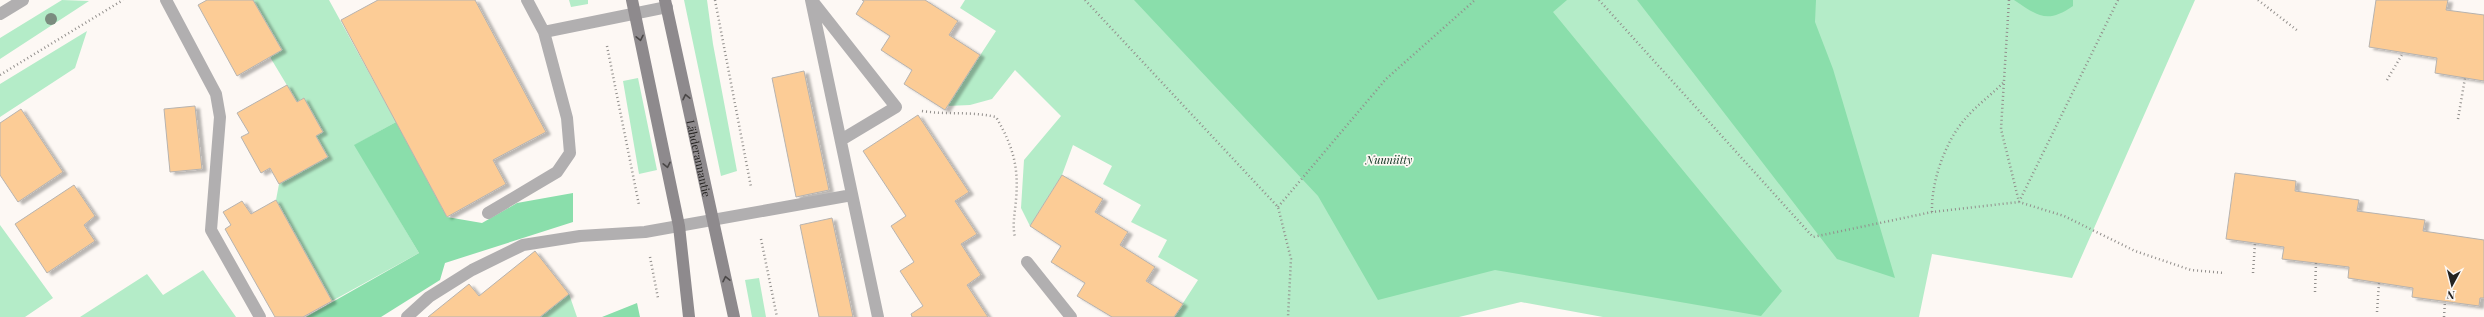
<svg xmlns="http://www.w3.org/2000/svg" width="2484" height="317" viewBox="0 0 2484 317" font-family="'Playfair Display',serif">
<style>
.green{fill:#b4ecc8}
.forest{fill:#8adeab}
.building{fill:#fccc96;stroke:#b7b3af;filter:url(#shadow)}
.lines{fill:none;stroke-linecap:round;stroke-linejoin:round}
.path{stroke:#928f8c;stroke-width:2.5;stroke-dasharray:1 3;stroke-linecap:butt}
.service{stroke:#b1afb0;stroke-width:12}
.tertiary{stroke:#b1afb0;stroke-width:12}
.secondary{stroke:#8e8a8d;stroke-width:12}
.tree{fill:#7b8c7f}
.oneway{stroke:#4a4747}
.labels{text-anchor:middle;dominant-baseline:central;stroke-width:3.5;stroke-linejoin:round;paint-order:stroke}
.street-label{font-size:11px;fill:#252321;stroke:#fdf8f4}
.park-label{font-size:11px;font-style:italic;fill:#103420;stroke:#fdf8f4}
</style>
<defs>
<filter id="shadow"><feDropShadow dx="4.5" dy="2.5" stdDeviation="1" flood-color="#0004"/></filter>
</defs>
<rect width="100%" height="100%" fill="#fdf8f4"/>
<!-- green -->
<path class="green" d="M62,0L89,1L0,59V38Z
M253,0H329L396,122L355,145L419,253L332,301L276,200L279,184L327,157L316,136L304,98L297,102L270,57L282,50Z
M569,0H588V4L571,7Z
M684,0H707L713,44L737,171L721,176Z
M965,0H2195L2072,278L1932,254L1919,317H1603L1521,302L1459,317H1174L1198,280L1158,257L1167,240L1131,222L1141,205L1103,184L1112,166L1073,145L1062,175L1030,226L1021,208L1024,160L1061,116L1015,70L992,99L970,105L947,106L996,31L960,8Z
M87,31L75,68L0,117V84Z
M638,78L657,170L639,174L623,81Z
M0,225L53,298L25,317H0Z
M203,270L236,317H80L147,274L163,295Z
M759,278L766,317H752L745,280Z
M569,294L577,317H540Z"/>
<!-- forest -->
<path class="forest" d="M1134,0H1567L1553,12L1782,291L1761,316L1495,270L1378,300L1318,196Z
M1637,0H1816L1815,22L1833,69L1895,278L1837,259Z
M2014,0H2073V6C2047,24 2038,16 2014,0Z
M396,122L447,217L482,223L517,203L573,193V222L445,263L440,280L381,317H306L419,253L354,145Z
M637,303L640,317H602Z"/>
<!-- building -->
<path class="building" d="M207,0H253L282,50L237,76L198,5Z
M378,0H475L546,132L493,160L506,184L447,217L341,20Z
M862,0H925L958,21L949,35L980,55L945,110L904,84L912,70L881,50L890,36L856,14L864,1Z
M2376,0H2448L2446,10L2484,15V81L2435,73L2437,58L2369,47Z
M804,71L829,190L796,197L772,78Z
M287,85L297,102L304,98L323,132L316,136L328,157L279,184L270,168L261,173L241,137L249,133L237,113Z
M195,106L202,169L170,172L164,109Z
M21,109L63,172L18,202L0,175V123Z
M918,115L969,192L955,201L977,234L961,244L981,275L967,285L988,317H912L911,314L923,306L900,271L914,262L891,226L906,216L863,151Z
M2235,173L2296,181L2295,191L2359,200L2357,211L2425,220L2423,231L2484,240V298H2480L2479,306L2412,297L2413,288L2348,278L2349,267L2282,259L2284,247L2226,239Z
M1062,175L1103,199L1095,212L1128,232L1120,245L1155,267L1146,281L1183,304L1174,317H1112L1077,296L1085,283L1051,262L1061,246L1030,226Z
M74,185L95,216L84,225L95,241L47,273L15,224Z
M276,200L332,301L303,317H275L225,229L231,225L223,212L242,201L251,214Z
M832,218L853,317H819L800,225Z
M535,251L569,294L540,317H428L469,284L479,296Z"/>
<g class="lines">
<!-- path -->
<path class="path" d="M715,0L751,187
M1085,0L1278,207L1291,259L1288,317
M1599,0L1813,237L1932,212L2019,202L2064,216L2135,251L2191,270L2225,273
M2009,0L2001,129L2019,202
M2258,0L2298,31
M607,46L639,205
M0,75L123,0
M2387,80L2403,53
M922,111C947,115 971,111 996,117C1013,146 1019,167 1016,200C1015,213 1012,225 1015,237
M2458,119L2465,78
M2019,202L2118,0
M1278,207L1386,79L1475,0
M1932,212C1931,182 1945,142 1965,119C1976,106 1991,95 2003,83
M761,239L777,317
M650,257L658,298
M2253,273L2255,243
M2315,292L2316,263
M2377,312L2379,283
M2444,317L2445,301"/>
<!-- service -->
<path class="service" d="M166,0L216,94L220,117L211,230L260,317
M527,0L544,32L667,7
M811,0L878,317
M814,3L896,107L841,140
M488,213L557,172L570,153L567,118L544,32
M1027,262L1071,317
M407,317L429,297L472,270L523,245L580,236L645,232L852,195"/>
<!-- tertiary -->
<path class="tertiary" d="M0,14L23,0"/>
<!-- secondary -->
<g class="secondary">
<path d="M632,0L679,226L689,317"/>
<path id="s1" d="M665,0L734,317"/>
</g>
</g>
<!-- trees -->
<circle class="tree" cx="51" cy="19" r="6"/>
<!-- one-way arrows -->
<defs><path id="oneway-chevron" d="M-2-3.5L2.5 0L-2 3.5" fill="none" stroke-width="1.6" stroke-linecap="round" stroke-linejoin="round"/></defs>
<g class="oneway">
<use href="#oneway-chevron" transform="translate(640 38) rotate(78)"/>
<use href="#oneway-chevron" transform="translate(686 97) rotate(-102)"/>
<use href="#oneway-chevron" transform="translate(667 165) rotate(78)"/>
<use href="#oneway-chevron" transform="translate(726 279) rotate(-102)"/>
</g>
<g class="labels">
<!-- street labels -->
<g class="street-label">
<text stroke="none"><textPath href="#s1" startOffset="162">Lähderannantie</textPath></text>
</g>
<!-- park labels -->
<g class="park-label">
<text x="1389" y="159">Nuuniitty</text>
</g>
</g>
<!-- north arrow -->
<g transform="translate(2452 285) rotate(187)" stroke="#fdf8f4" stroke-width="3" paint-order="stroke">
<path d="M0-3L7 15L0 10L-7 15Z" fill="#252321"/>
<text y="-6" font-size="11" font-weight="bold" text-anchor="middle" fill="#252321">N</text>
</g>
</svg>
